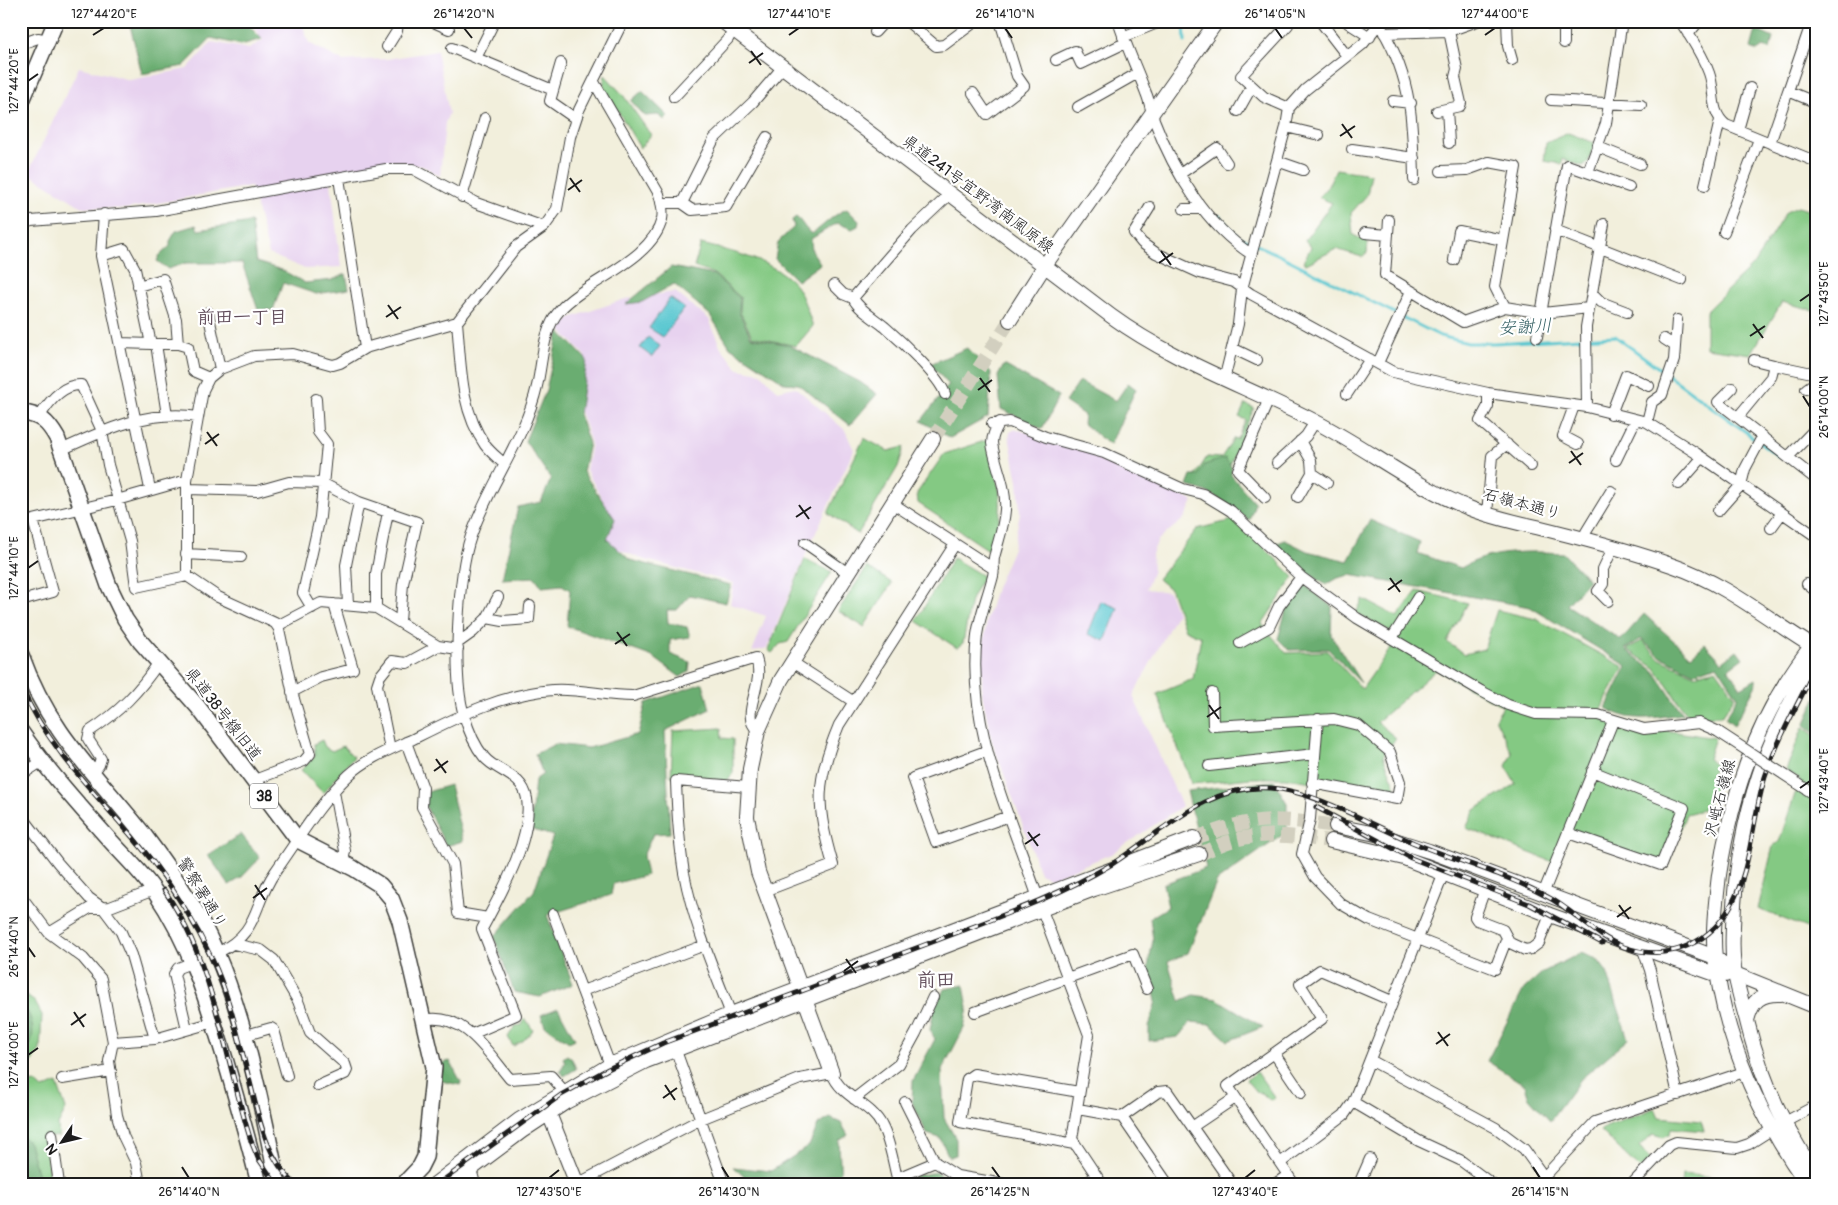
<svg xmlns="http://www.w3.org/2000/svg" width="1838" height="1205" viewBox="0 0 1838 1205" font-family="Pangolin,'Klee One',sans-serif">
<style>
.built{fill:#e7d2ef}
.green{fill:#84c983;stroke:#507250}
.forest{fill:#6bad71;stroke:#446446}
.water{fill:#5ac7d0;stroke:#3b7276}
.lines{fill:none;stroke-linecap:round;stroke-linejoin:round}
.stream{stroke:#5ac7d0;stroke-width:3}
.secondary-tunnel{stroke:#d2cfbf;stroke-width:14;stroke-dasharray:14 7;stroke-linecap:butt}
.street-casing{stroke:#3c3c39;stroke-width:12}
.secondary-casing{stroke:#3c3c39;stroke-width:16}
.primary-casing{stroke:#3c3c39;stroke-width:18}
.street{stroke:#fff;stroke-width:10}
.secondary{stroke:#fff;stroke-width:14}
.primary{stroke:#fff;stroke-width:15}
.rail-casing{stroke:#1c1c1c;stroke-width:5}
.rail{stroke:#fff;stroke-width:3;stroke-dasharray:9;stroke-linecap:butt}
.street-bridge-casing{stroke:#3c3c39;stroke-width:12;stroke-linecap:butt}
.street-bridge{stroke:#fff;stroke-width:10}
.ticks{fill:none;stroke:#1c1c1c;stroke-width:2}
.labels{text-anchor:middle;dominant-baseline:central;stroke-width:4.5;stroke-linejoin:round;paint-order:stroke}
.shield{fill:#fff;stroke:#606060;stroke-width:1}
.shield-label{font-size:15px;font-weight:bold;fill:#1c1c1c}
.street-label{font-size:16px;fill:#1c1c1c;stroke:#fff}
.neighbourhood-label{font-size:18px;font-weight:bold;fill:#614d5b;stroke:#fff}
.water-label{font-size:18px;font-style:italic;fill:#356064;stroke:#fff}
.quarter-label{font-size:19px;font-weight:bold;fill:#614d5b;stroke:#fff}
.neatline{fill:none;stroke:#1c1c1c;stroke-width:2}
.ticks-label{font-size:12px;text-anchor:middle;fill:#1c1c1c}
</style>
<rect width="100%" height="100%" fill="#fff"/>
<filter id="ink" filterUnits="userSpaceOnUse"><feTurbulence type="fractalNoise" baseFrequency=".02" numOctaves="2"/><feDisplacementMap in="SourceGraphic" scale="10" xChannelSelector="R" yChannelSelector="G"/><feConvolveMatrix kernelMatrix="1 2 1 2 8 2 1 2 1" color-interpolation-filters="sRGB"/></filter>
<filter id="wash" filterUnits="userSpaceOnUse"><feTurbulence type="fractalNoise" baseFrequency=".0096" numOctaves="4" result="noise"/><feDisplacementMap in="SourceGraphic" scale="20" xChannelSelector="R" yChannelSelector="G"/><feGaussianBlur stdDeviation="1.12" result="paint"/><feColorMatrix in="noise" values="0 0 0 0 0 0 0 0 0 0 0 0 0 0 0 0 0 1.4 0 .05"/><feComposite in="paint" operator="in"/></filter>
<g filter="url(#wash)">
<rect width="100%" height="100%" fill="#f2efdc"/>
<!-- built -->
<path class="built" d="M250,21H301L309,43L342,61L387,59L437,51L449,113L445,123L440,176L423,166L400,164L330,175L341,267L305,269L269,254L251,186L125,209L82,207L28,173L79,67L130,80L187,69L212,42L249,49L263,40Z
M675,292L709,319L720,346L738,369L761,373L778,391L795,387L845,430L854,450L805,556L767,648L752,652L766,616L730,604L734,583L642,559L608,545L605,504L586,470L591,443L578,405L585,356L560,329L570,318L625,299Z
M1016,429L1087,452L1193,501L1185,518L1158,540L1152,554L1153,570L1146,589L1169,592L1177,613L1133,696L1182,806L1111,854L1052,878L1040,873L991,738L982,693V655L987,619L996,588L1013,548L1020,513L1018,481L1009,437L1010,432Z"/>
<!-- green -->
<path class="green" d="M605,75L623,95L651,135L640,148L603,86Z
M1568,133L1595,143L1588,163L1582,166L1563,159L1562,164L1544,161L1546,143Z
M1336,169L1371,174L1367,195L1351,213L1353,235L1368,242L1367,253L1362,257L1336,249L1306,264L1303,262L1311,247L1305,240L1332,203L1318,197L1326,190Z
M1798,207L1817,213V311L1782,302L1751,354L1706,348V311L1753,265L1786,212Z
M701,244C730,251 776,261 796,286C804,297 808,314 813,326L796,346L752,336L740,312L741,298L714,274L694,267Z
M1245,404L1254,408L1227,472L1189,485L1207,457L1221,458L1234,438L1237,439L1246,420L1239,417Z
M864,438L888,451L904,447L899,465L858,534L828,513Z
M988,440C999,485 1008,506 990,551L918,503L917,493L944,454Z
M1233,520L1256,539L1294,577L1262,624L1286,653L1327,651L1362,689L1399,636L1356,613L1363,599L1397,617L1417,591L1468,603L1447,642L1464,654L1484,649L1497,610L1536,619L1624,667L1601,709L1619,723L1715,738L1708,759L1717,765L1709,777L1717,780L1706,809L1686,814L1666,867L1567,829L1553,862L1466,828L1475,810L1516,784L1506,766L1512,753L1495,718L1503,706L1436,670L1377,722L1396,738L1383,756L1396,787L1392,794L1286,778H1251L1192,784L1157,694L1193,679L1201,637L1185,630L1171,590L1158,579L1197,529Z
M953,558L983,576L971,600L963,643L957,648L916,621Z
M805,559L832,572L788,642L780,644L772,653L768,650Z
M867,567L892,583L864,627L838,611Z
M1642,641L1660,659L1695,675L1716,669L1735,696L1722,716L1689,717L1655,668L1627,649Z
M1803,727L1817,737V922L1812,930L1758,909L1773,846L1779,842L1800,779L1786,770Z
M721,728L722,738L733,739V773L727,781L671,776L673,731Z
M322,740L325,747L332,751L343,746L354,757L323,793L301,770L315,756L314,744Z
M21,992L35,1002L42,1015L40,1050L27,1069L23,1084L35,1082L43,1089L57,1083L66,1109L58,1125L59,1136L45,1138L50,1184H21Z
M525,1018L533,1030L523,1041L513,1046L508,1037L515,1026L522,1025Z
M1257,1072L1275,1098L1270,1100L1260,1092L1257,1093L1246,1080Z
M1655,1108L1659,1117L1701,1121L1704,1131L1671,1128L1670,1134L1663,1137L1653,1134L1639,1146L1651,1160L1641,1170L1601,1131L1606,1127Z
M1682,1174L1714,1177L1713,1184H1681Z"/>
<!-- forest -->
<path class="forest" d="M129,21H244L262,39L241,45L211,38L184,66L142,74Z
M1756,30L1773,38L1770,49L1763,47L1757,51L1751,48Z
M642,91L668,116L665,120L658,115L645,116L631,101Z
M847,209L859,221L858,226L852,229L837,223L811,239L812,251L820,263L819,265L797,281L775,259L778,242L794,227L792,220L796,217C803,222 804,229 812,234C823,226 834,214 847,209Z
M251,222L256,262L282,270L305,283L332,280L346,274L349,289L316,294L283,283L273,310H258L242,263H186L168,269L157,261L159,256L170,246V241L176,231L196,225L198,230Z
M671,267L714,275L740,298L739,312L751,337L789,345L860,382L877,394L850,425L798,384L785,383L730,347L710,315L674,284L642,302L626,304Z
M559,331L587,360L579,414L589,443L583,472L615,519L607,539L630,560L731,585L726,603L690,595L677,610H667L668,623L687,627L690,637L670,640V654L690,662L689,672L680,677L653,657L567,626L570,590L562,585L542,587L535,577L502,579L518,507L541,502L551,479L525,441L546,390Z
M967,348L991,372L988,417L950,438L921,421L949,385L930,364Z
M1004,365L1059,396L1042,429L1001,409L998,376Z
M1079,381L1116,401L1128,383L1136,389L1110,445L1083,424L1084,415L1065,402Z
M1225,458L1232,468L1231,475L1255,503L1249,520C1229,505 1212,491 1187,486L1191,476H1198L1204,465Z
M1370,520L1420,542L1417,553L1461,568C1491,550 1529,551 1563,553L1589,580L1567,605L1621,640L1644,614L1691,656L1705,644L1722,662L1737,650L1743,658L1728,669L1741,688L1756,679V685L1734,725L1725,718L1738,697L1717,665L1694,673L1661,657L1641,639L1625,649L1654,671L1683,714C1656,717 1630,724 1606,708L1627,666L1530,607L1350,575L1338,578L1326,585L1305,571L1275,544L1285,540L1307,551L1348,561Z
M1305,585L1332,607L1331,635L1361,683L1328,649L1289,650L1278,639L1286,610Z
M703,683L710,709L665,731L670,833L653,834L643,856L647,875L613,884L611,895L547,915L573,984L540,997L514,992L494,937L534,891L553,836L530,829L535,780L543,774L535,754L555,744L589,748L638,734L646,703Z
M1817,696V735L1804,725Z
M1274,781L1287,803V832L1217,881L1188,953L1168,962L1180,1001L1194,995L1217,999L1263,1027L1228,1041L1210,1024L1191,1022L1178,1037L1149,1041V1027L1156,1001L1148,967L1153,940L1150,918L1168,907L1163,884L1206,868L1187,791Z
M450,785L463,841L446,846L425,805L427,792Z
M241,834L260,858L241,878L229,885L208,855Z
M1581,953L1597,959L1607,972L1628,1039L1581,1079L1550,1121L1529,1098L1525,1085L1487,1061L1524,989L1543,972Z
M964,985L968,1008L964,1028L942,1070L944,1118L956,1139V1155L949,1157L940,1138L927,1134L912,1102L913,1081L935,1039L930,1030L935,1004L945,989Z
M21,1002C34,1017 39,1042 21,1056Z
M558,1008L575,1039L569,1042L545,1026L541,1015Z
M567,1055L572,1059L576,1069L564,1076L560,1072L565,1062L563,1058Z
M450,1061L461,1082L460,1085L441,1081L439,1064Z
M830,1118L841,1123L848,1135L839,1141L841,1184H753L733,1167L771,1171L809,1146L818,1125Z
M21,1135L29,1143L40,1184H21Z
M936,1172L953,1184H901L915,1176Z"/>
<!-- water -->
<path class="water" d="M670,298L684,308L663,337L649,328Z
M648,337L660,346L652,357L640,348Z
M1101,601L1118,608L1105,641L1088,634Z"/>
<g class="lines">
<!-- stream -->
<path class="stream" d="M1184,21L1185,42
M1219,216L1237,236L1277,254L1440,336L1468,343H1495L1615,336L1780,457"/>
</g>
</g>
<g filter="url(#ink)">
<g class="lines">
<!-- secondary-tunnel -->
<path class="secondary-tunnel" d="M933,439L1010,320
M1194,838C1211,833 1228,826 1246,823C1276,817 1306,822 1336,826
M1199,854C1210,850 1220,844 1231,841C1264,831 1298,837 1331,841"/>
<!-- street casing -->
<g class="street-casing">
<path id="street" d="M431,21L449,29
M907,21L936,46L944,45L976,21
M1118,21C1126,46 1137,69 1146,93C1150,102 1151,113 1155,122C1174,172 1206,225 1251,254
M1320,21L1347,56
M1507,21L1508,46L1512,60
M1564,21V43
M1680,21C1691,38 1702,54 1709,73C1716,92 1709,111 1726,125L1817,162
M1348,23L1370,37
M1288,25L1241,76L1264,97L1289,108
M1382,29C1412,79 1413,123 1414,180
M1449,31L1477,21
M875,32L885,21
M1384,33L1449,31L1457,69L1455,77L1461,103L1460,106L1437,111
M1688,34L1699,21
M1123,37L1162,21
M21,44L38,38L48,40
M387,47L397,31L398,21
M452,48L553,90
M476,58L494,22
M1056,60L1075,51L1081,64L1125,43
M561,63L550,101L576,119
M1788,91L1812,21
M973,93L987,114L1024,86L1017,76L1000,21
M674,97L728,39L733,30
M1551,100L1641,105
M1393,101L1411,103
M1078,107L1138,73
M1447,109L1449,143
M1238,111L1252,86
M1286,127L1319,135
M1738,130L1750,88
M1770,143L1788,91L1817,103
M1598,147L1640,164
M1352,149L1414,158
M1277,161L1303,170
M1441,171L1467,170L1489,162L1516,167L1495,287L1505,307
M1588,172L1606,123L1622,21
M1180,174L1217,148L1227,163
M339,178L365,348
M1705,185L1720,120
M462,197L485,118
M661,203H682L692,210L726,207L767,137
M682,203L714,139L753,102L782,68
M1150,207L1134,233L1142,243L1156,253L1200,273L1234,282L1251,294L1393,372L1488,393L1587,407L1647,422L1696,453L1817,537
M1184,209H1203
M104,214L101,256L150,489
M1389,220L1385,275L1463,322L1505,307L1543,313L1589,308
M21,225L31,221L156,211L386,169H413L476,203L544,227
M1555,230L1682,280
M1724,232L1759,139
M1365,233L1388,235
M101,256L124,249L135,269L151,344H178
M1454,260L1459,231L1503,240
M834,285L843,294L853,298C859,310 874,318 885,327C899,339 940,377 945,394
M138,286L163,279L176,319L178,344L188,347L193,371L209,378
M1592,293L1601,302L1627,312
M853,298L912,230L949,195
M208,312L220,369
M457,322C461,364 460,409 485,445C490,452 498,458 504,464
M1537,337L1567,165L1629,187
M1664,339L1675,346
M120,343L151,344
M156,344L167,415
M1232,348L1257,360
M1754,360L1774,365
M1378,363L1411,291
M1224,380L1238,324L1242,289L1286,127L1289,108L1305,90L1363,44L1381,21
M1732,388L1718,402L1763,437
M1806,389L1817,381
M1488,393V406L1480,421L1531,466
M1347,394L1370,359
M1574,406L1563,436L1578,444
M1587,407L1586,327L1604,224
M1611,414L1626,375L1649,386
M40,416C48,403 62,384 81,385L102,431L108,465L130,541L136,587L187,576
M1738,417L1771,377L1774,365L1812,373L1817,367
M1000,422C996,429 992,435 992,443C995,466 1007,486 1005,510C1004,525 999,539 995,554C992,561 995,569 993,576C988,596 980,614 977,635C966,728 1009,812 1038,898
M1647,422L1652,402L1662,395L1674,360L1677,320
M992,424L1010,422L1046,437L1104,453L1183,489L1203,494L1231,511L1301,577L1357,618L1481,691L1508,705L1536,714L1598,715L1644,729L1699,723L1717,731
M1300,441L1311,460L1312,473L1327,483
M61,450C104,430 149,409 198,417
M1788,457L1817,427
M1616,460L1635,421
M1277,463L1306,436L1315,422
M1679,484L1702,458
M188,489L257,491L289,482L322,483L359,502L417,522L403,584L400,621
M1298,497L1312,473
M1265,498L1238,470L1269,399
M892,503L994,569
M1718,511L1741,485L1745,469L1762,437L1817,480
M1487,514L1492,456L1507,444
M1771,528L1782,513
M1586,532L1611,491
M805,543L848,573
M186,554L241,557
M1807,584L1817,592
M21,601L53,592L33,520L117,500L187,480
M1608,601L1598,591L1603,584V569L1613,548
M348,605L346,565L359,502
M312,608L303,593L320,517L327,444L318,432L316,399
M376,608V574L388,512
M487,618L498,597
M277,626L321,603L376,608L438,646L458,649
M1392,638L1418,597
M459,642L473,632L487,618L503,621L529,619L530,606
M1240,643L1269,627L1279,606L1301,577
M792,662L854,702
M292,692L321,677L353,669L334,604
M1212,693L1213,726L1334,719L1358,725L1390,752L1400,782L1397,799L1312,783
M1318,719L1310,819L1302,854L1315,877L1341,904L1369,920L1495,969L1507,938
M406,742L423,788L422,807L453,864L458,913L488,918
M390,749L377,685L380,676L392,661L407,663L438,646
M986,751L913,778L936,842L1009,816
M1209,766L1315,754
M92,774L99,765L101,759L88,739L90,731C119,712 139,692 159,662
M21,775L41,762
M252,781L304,761L310,754L294,699L279,629L275,623L218,597L187,576V480L203,390L209,378L220,369L254,356L293,354L333,365L340,363L365,348L457,322L516,247L544,227L557,209L570,137L579,110L623,21
M1797,783L1817,796
M334,792L345,851L343,862
M21,815L58,863L89,898L103,908L121,932L131,955L155,1039
M1568,833L1661,865L1684,808L1592,771
M1485,889L1475,917L1477,920L1503,930L1510,943L1525,950L1531,949L1539,943L1550,915
M765,891L833,865C816,805 815,783 839,725L955,544
M1543,894L1613,721
M21,896L49,933L83,958L101,979L113,1042L109,1061L117,1115L123,1136L136,1163L140,1184
M1042,910L1089,1035L1072,1139L1102,1184
M553,914L610,1065
M49,933L90,908L110,907L154,890
M234,944L261,950L274,960L298,1001L310,1033L345,1064L347,1070L345,1074L318,1086
M1642,947L1650,970L1678,1095
M217,953C261,932 252,905 275,872C298,840 320,802 349,775C366,759 389,750 411,740C457,717 501,694 553,690C577,688 606,696 633,696L756,658C766,686 738,714 758,731
M582,991L705,945
M975,1012L1133,954L1147,989
M731,1014C713,968 693,921 684,873C679,842 677,812 676,781L748,787
M424,1020C464,1011 488,1053 510,1079L551,1076L564,1091
M187,1029L174,974L178,968L194,962
M472,1034L516,1015L482,929C500,895 533,839 527,799C523,774 496,772 484,757C475,746 468,729 464,715C452,677 458,573 471,536C489,484 525,439 537,386C543,361 542,330 560,310C585,281 652,261 662,219C664,210 661,202 659,194L594,82
M243,1036L271,1028L274,1030L287,1076
M113,1042L155,1039L214,1022
M675,1048L724,1184
M1274,1053L1301,1093
M1370,1060L1496,1128L1524,1149L1544,1177L1539,1184
M62,1079L111,1071
M854,1099L899,1064L916,1033L933,997
M905,1102L935,1162
M1353,1102L1419,1141L1460,1160L1492,1184
M1078,1109L1122,1117L1158,1092L1167,1091L1232,1184
M1122,1117L1168,1184
M1783,1123L1817,1105
M1192,1127L1235,1098
M52,1134L59,1184
M1074,1144L960,1122L967,1079L974,1074L1079,1092
M1280,1163L1344,1115L1353,1102L1444,873
M471,1169L475,1184
M1544,1177L1595,1122L1744,1072
M897,1178L935,1162L957,1176L1004,1184
M577,1184L701,1119L800,1079L832,1073C841,1098 871,1103 882,1126C890,1141 893,1162 897,1178L896,1184
M1085,1184L1096,1176
M1275,1184L1288,1175
M1294,1184L1228,1086L1322,1019L1300,984L1320,970L1392,1001
M1359,1184L1370,1159
M1632,1184L1669,1145L1676,1142L1737,1148L1749,1144L1771,1130"/>
</g>
<!-- secondary casing -->
<g class="secondary-casing">
<path id="secondary" d="M722,21L1111,316C1174,362 1246,386 1314,421C1367,448 1414,486 1469,508C1496,519 1525,524 1553,531C1593,541 1634,552 1674,566C1727,584 1770,621 1817,649
M1010,320L1045,265L1217,21
M1817,660C1766,732 1740,818 1734,905C1733,928 1731,951 1735,974C1738,990 1743,1006 1747,1021C1761,1079 1783,1128 1817,1176
M1336,826L1376,834L1429,851L1715,957L1735,974L1817,1007
M1331,841L1404,858L1550,915L1718,975H1725
M1747,1020C1752,1001 1760,993 1781,994
M832,1073L758,872L747,817L750,769L758,731L781,680L933,439
M546,1106L577,1184
M435,1184L519,1120L610,1065L731,1014L1194,838
M451,1184L522,1131L566,1102L646,1061L1094,889L1199,854
M1807,1184C1759,1116 1725,1041 1715,958C1712,931 1716,902 1719,875C1732,789 1761,707 1817,639"/>
</g>
<!-- primary casing -->
<g class="primary-casing">
<path id="primary" d="M21,103L56,21
M21,413C40,414 48,422 57,438L109,586L125,619L140,641L198,707L298,840L353,868L380,885L391,898L400,921L434,1067L425,1157L420,1167L404,1184
M21,655C49,733 95,773 144,835C159,855 174,876 187,897C239,978 258,1090 278,1184
M21,732C47,770 77,803 108,838C123,855 142,872 155,892C190,943 207,1000 225,1059C237,1101 249,1142 259,1184"/>
</g>
<!-- street -->
<use href="#street" class="street"/>
<!-- secondary -->
<use href="#secondary" class="secondary"/>
<!-- primary -->
<use href="#primary" class="primary"/>
<!-- rail casing -->
<g class="rail-casing">
<path id="rail" d="M21,687C52,756 107,804 153,862C176,892 196,925 212,959C230,997 239,1041 250,1082C259,1118 266,1158 295,1184
M1316,807L1411,858L1529,904L1602,943
M164,890C215,963 224,1057 251,1141L258,1158L276,1184
M438,1184L561,1095L608,1069L663,1043C751,1010 839,977 927,944C989,920 1054,899 1112,864C1161,833 1208,783 1271,788C1315,791 1371,825 1412,842C1456,861 1504,873 1546,896C1574,910 1594,936 1624,947C1644,954 1667,955 1687,946C1753,918 1747,834 1765,777C1778,738 1799,702 1817,665"/>
</g>
<!-- rail -->
<use href="#rail" class="rail"/>
<!-- street-bridge casing -->
<g class="street-bridge-casing">
<path id="street-bridge" d="M1717,731L1797,783"/>
</g>
<!-- street-bridge -->
<use href="#street-bridge" class="street-bridge"/>
</g>
</g>
<!-- ticks -->
<path class="ticks" d="M464,28L472,38M1005,28L1012,38M1275,28L1282,38M93,35L104,28M789,35L799,28M1485,35L1495,28M751,51L761,65M749,63L763,53M28,81L38,74M1342,124L1352,138M1340,136L1355,126M570,178L580,192M568,190L582,180M1161,251L1171,265M1159,263L1173,253M1800,301L1810,294M388,305L398,319M386,317L401,307M1753,324L1763,338M1750,336L1765,326M980,378L990,392M978,390L992,380M1803,396L1810,407M207,432L217,446M205,444L219,434M1571,451L1581,465M1569,463L1583,453M799,505L809,519M796,517L811,507M28,568L38,561M1390,578L1400,592M1388,590L1402,580M617,632L627,646M615,644L630,634M1209,705L1219,719M1207,717L1221,707M436,759L446,773M434,771L448,761M1800,788L1810,781M1028,832L1038,846M1025,844L1040,834M255,885L265,900M253,898L267,888M1619,905L1629,919M1617,917L1631,907M28,947L35,957M846,959L856,973M844,971L858,961M74,1012L84,1027M71,1025L86,1014M1438,1032L1448,1046M1436,1044L1450,1034M28,1055L38,1048M665,1085L675,1100M663,1098L677,1088M182,1167L189,1178M722,1167L729,1178M992,1167L1000,1178M1533,1167L1540,1178M549,1178L559,1170M1245,1178L1255,1170"/>
<g class="labels">
<!-- shield labels -->
<rect class="shield" x="250" y="783.5" width="28" height="25" rx="4"/>
<g class="shield-label">
<text x="264" y="796">38</text>
</g>
<!-- street labels -->
<g class="street-label">
<text transform="translate(978 194) rotate(37)">県道241号宜野湾南風原線</text>
<text transform="translate(1522 504) rotate(15)">石嶺本通り</text>
<text transform="translate(223 714) rotate(52)">県道38号線旧道</text>
<text transform="translate(1720 798) rotate(-75)">沢岻石嶺線</text>
<text transform="translate(202 893) rotate(59)">警察署通り</text>
</g>
<!-- neighbourhood labels -->
<g class="neighbourhood-label">
<text x="242" y="317">前田一丁目</text>
</g>
<!-- water labels -->
<g class="water-label">
<text transform="translate(1525 327) rotate(-3)">安謝川</text>
</g>
<!-- quarter labels -->
<g class="quarter-label">
<text x="936" y="980">前田</text>
</g>
</g>
<!-- margin -->
<rect width="1838" height="1205" fill="none" stroke="#fff" stroke-width="55"/>
<!-- north arrow -->
<g transform="translate(62 1142) rotate(235)" stroke="#ffffff" stroke-width="4" paint-order="stroke">
<path d="M0-4L9 19L0 12L-9 19Z" fill="#1c1c1c"/>
<text y="-8" font-size="14" font-weight="bold" text-anchor="middle" fill="#1c1c1c">N</text>
</g>
<rect x="28" y="28" width="1782" height="1150" class="neatline"/>
<g class="ticks-label">
<text x="104" y="18">127°44'20"E</text>
<text x="464" y="18">26°14'20"N</text>
<text x="799" y="18">127°44'10"E</text>
<text x="1005" y="18">26°14'10"N</text>
<text x="1275" y="18">26°14'05"N</text>
<text x="1495" y="18">127°44'00"E</text>
<text transform="translate(14 81) rotate(-90)" y="4">127°44'20"E</text>
<text transform="translate(1824 294) rotate(-90)" y="4">127°43'50"E</text>
<text transform="translate(1824 407) rotate(-90)" y="4">26°14'00"N</text>
<text transform="translate(14 568) rotate(-90)" y="4">127°44'10"E</text>
<text transform="translate(1824 781) rotate(-90)" y="4">127°43'40"E</text>
<text transform="translate(14 947) rotate(-90)" y="4">26°14'40"N</text>
<text transform="translate(14 1055) rotate(-90)" y="4">127°44'00"E</text>
<text x="189" y="1196">26°14'40"N</text>
<text x="549" y="1196">127°43'50"E</text>
<text x="729" y="1196">26°14'30"N</text>
<text x="1000" y="1196">26°14'25"N</text>
<text x="1245" y="1196">127°43'40"E</text>
<text x="1540" y="1196">26°14'15"N</text>
</g>
</svg>
